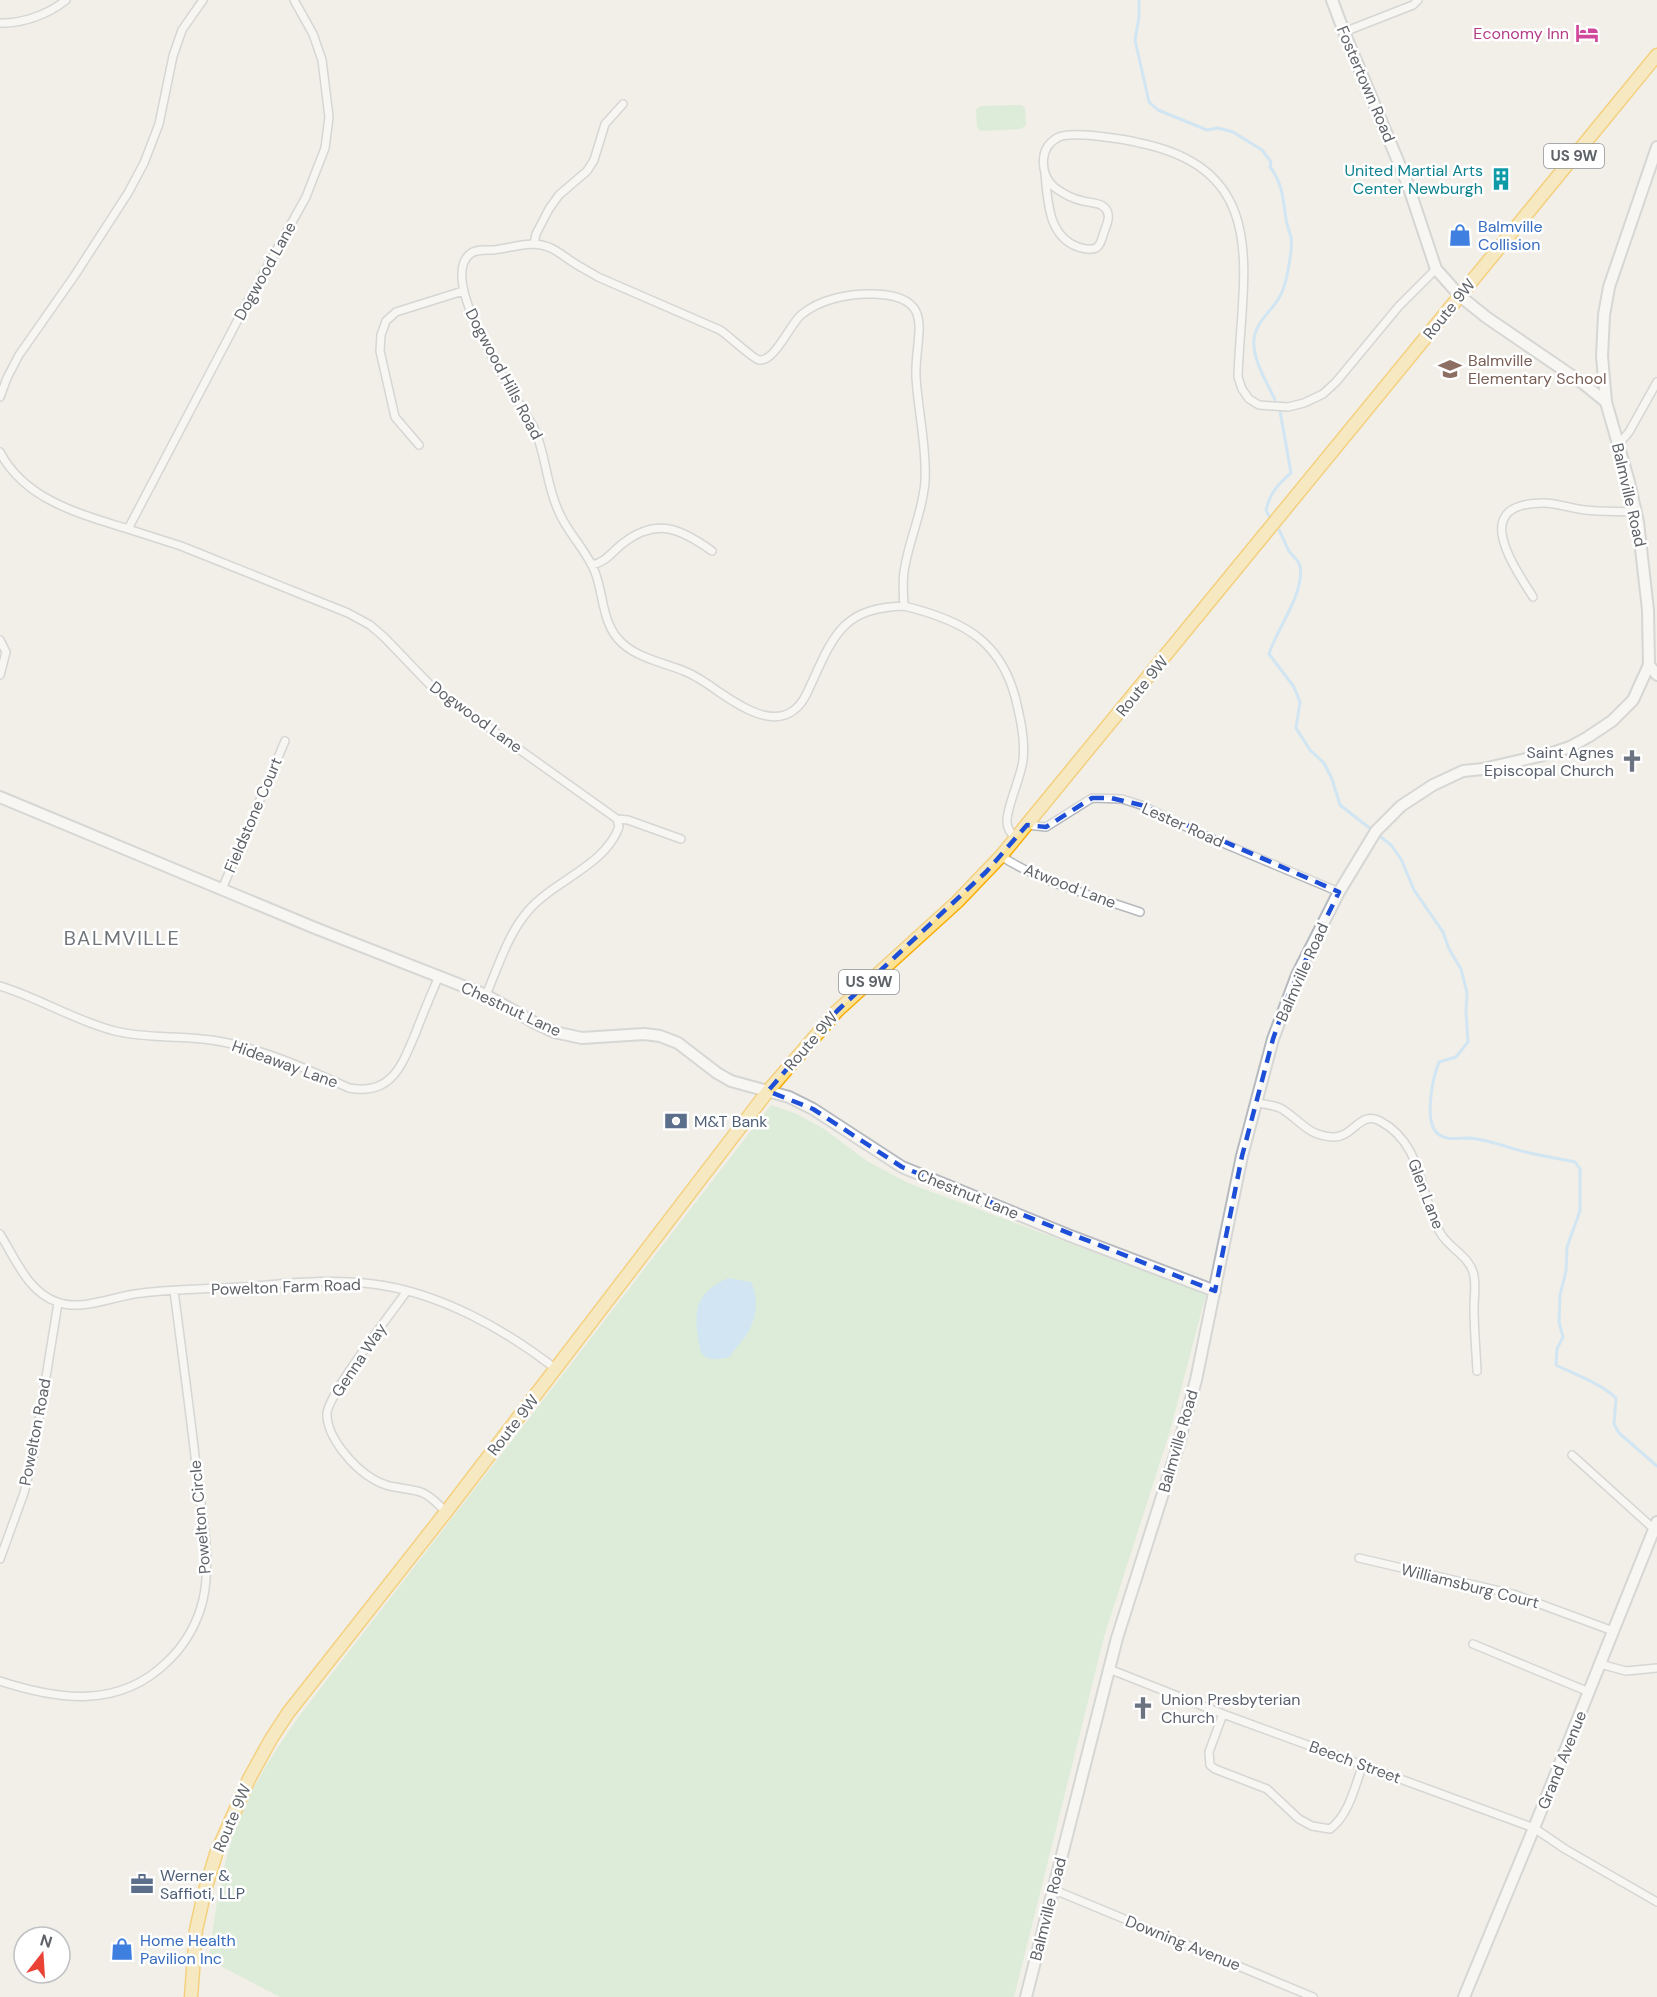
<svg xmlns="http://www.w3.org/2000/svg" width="1657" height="1997" viewBox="0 0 1657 1997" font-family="'DM Sans',sans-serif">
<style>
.green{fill:#c5e8c5}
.water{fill:#aadaff}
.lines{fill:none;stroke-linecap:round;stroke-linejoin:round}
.stream{stroke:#aadaff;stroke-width:3}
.street-casing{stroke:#b5b8bc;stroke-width:10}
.secondary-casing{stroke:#b6babf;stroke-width:14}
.highway-casing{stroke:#f9ab00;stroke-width:15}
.street{stroke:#fff;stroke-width:7}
.secondary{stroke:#fff;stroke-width:10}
.highway{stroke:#fde293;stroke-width:12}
.marked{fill:none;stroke:#1d4ed8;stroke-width:4.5;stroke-dasharray:12 8;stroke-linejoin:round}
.labels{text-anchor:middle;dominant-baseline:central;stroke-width:5;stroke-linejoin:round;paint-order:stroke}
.shield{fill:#fff;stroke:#8f9295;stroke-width:1.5}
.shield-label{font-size:15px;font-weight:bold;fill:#5f6368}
.hotel-label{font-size:16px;fill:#b23c85;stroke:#fff;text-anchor:end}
.street-label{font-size:16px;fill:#5f6368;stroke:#fff}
.culture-label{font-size:16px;fill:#0d838f;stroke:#fff;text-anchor:end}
.shop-label{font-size:16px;fill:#366cbe;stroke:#fff;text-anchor:start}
.education-label{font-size:16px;fill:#785e54;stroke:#fff;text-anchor:start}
.worship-label{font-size:16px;fill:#5b616d;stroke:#fff;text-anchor:end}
.service-label{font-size:16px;fill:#4e5e75;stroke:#fff;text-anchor:start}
.quarter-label{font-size:20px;letter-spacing:1.5px;fill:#70757a;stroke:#fff}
</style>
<rect width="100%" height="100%" fill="#f1efe8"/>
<!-- green -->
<path class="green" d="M1021,105L1025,108L1026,125L1021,129L981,131L977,127L976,110L980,106Z
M771,1105L797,1114L824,1129L867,1161L908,1183L1206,1294L1170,1431L1104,1637L1014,1997H280L209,1960C214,1919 219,1879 232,1839C246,1794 273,1753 300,1715Z"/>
<!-- water -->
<path class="water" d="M728,1278L751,1282C760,1300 756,1321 745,1337C740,1344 734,1349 730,1357C720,1359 708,1362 701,1353C694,1318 690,1295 728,1278Z"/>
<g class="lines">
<!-- stream -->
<path class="stream" d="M1139,0V17L1135,40L1149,102L1158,110L1207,130L1218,128L1233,132L1262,150L1271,162L1270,167C1283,184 1283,199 1286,219C1287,225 1289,231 1291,237C1293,247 1287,281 1282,292C1276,308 1256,320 1254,339C1252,360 1267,382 1275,400
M1269,516L1266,510C1270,493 1278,484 1291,473L1280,411
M1279,530C1283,537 1285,544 1289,551C1292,556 1299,560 1300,566C1305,593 1277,628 1269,654L1294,687L1300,702L1296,728L1310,750L1324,763L1332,779L1340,805L1372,830
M1377,834L1391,845L1401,859L1414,890L1443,932L1449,949L1461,969L1467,993L1466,1012L1468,1042L1456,1057L1439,1062C1433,1077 1423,1122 1438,1134C1447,1141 1460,1138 1470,1138C1492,1140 1513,1150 1534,1154C1548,1157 1561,1159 1575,1162L1580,1169V1211L1567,1247L1566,1271L1560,1295L1559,1322L1563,1337L1557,1349L1556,1365C1576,1375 1600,1383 1616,1398L1614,1424L1619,1433L1657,1466"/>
<!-- street casing -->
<g class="street-casing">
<path id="street" d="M0,23C22,24 49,14 66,0
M1344,32L1413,5L1418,0
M1045,174C1048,202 1048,236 1078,247C1084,249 1091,250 1096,248C1101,245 1102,238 1104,232C1107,224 1112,214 1104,207C1098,202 1090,203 1083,201C1073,199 1062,193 1054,187C1040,174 1038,147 1059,137C1073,131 1124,139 1140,143C1274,171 1241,276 1238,377L1242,389L1249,399L1259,405L1288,407L1304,403L1323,394L1336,382L1399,306L1436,269
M534,244L536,234L549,209L559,195L587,171L594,160L605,124L623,104
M0,397L7,378L19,355L75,275L128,193L144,163L159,124L173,56L182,30L203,0
M419,445L395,417L380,351L381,335L386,321L396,312L463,291
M1618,445L1629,432L1657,382
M0,452C25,500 80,514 128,529L243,310L306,197L325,148L329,117L322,60L313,34L294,0
M128,529L181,546L348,613L370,625L384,637L433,688L617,819L619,827C605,866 553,881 528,911C508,934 498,967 486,995
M592,565C606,562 612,552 622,544C656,517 680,528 712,551
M1533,597C1511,562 1470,503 1544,503C1558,503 1572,509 1585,510C1602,512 1619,511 1636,512
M904,606C846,608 835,631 813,680C808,690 804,703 794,710C772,728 738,705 719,692C708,684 697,676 684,671C664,663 638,658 622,643C602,625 604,596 595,572C586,549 567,533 558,510C546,484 546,454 534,428C518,399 436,281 470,254C476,249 486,250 493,250C506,249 520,244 534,244C552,245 560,254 574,263C582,268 590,272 598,277L720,330C728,335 753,359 759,360C775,362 790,324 801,315C820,299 850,293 874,294C939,296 914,336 916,377C918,412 927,447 925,481C923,511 910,537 905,566C902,579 903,593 904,606C966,621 1005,643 1018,709C1022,726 1025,743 1023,760C1021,778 1006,808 1007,822C1007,829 1011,833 1015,838
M0,640L6,652L0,675
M617,819L628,820L681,839
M1027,825L1046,827L1092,798L1122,799L1141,805L1199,833L1339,892
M1001,856C1042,883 1094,896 1140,912
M222,889L285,741
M0,986C40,998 75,1021 115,1031C146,1039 179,1035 211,1040C259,1047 305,1068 349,1088C392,1096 402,1065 416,1032C423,1013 431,995 439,976
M1256,1103C1264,1104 1275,1105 1282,1109C1301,1121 1308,1136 1333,1137C1353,1138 1360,1110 1380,1121C1425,1145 1419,1198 1441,1234C1450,1249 1471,1257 1474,1276C1476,1286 1474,1297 1474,1308C1474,1329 1476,1350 1477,1371
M0,1234C15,1258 28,1292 57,1302C83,1312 116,1295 142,1293C175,1289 208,1289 242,1287C285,1284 330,1278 373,1284C438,1292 505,1329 556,1369
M407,1291C392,1312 329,1393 327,1413C326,1437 354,1468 373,1479C387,1488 401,1487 417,1491C428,1493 438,1504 446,1512
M1572,1455L1654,1529
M1359,1558L1513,1594L1613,1631
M0,1559L24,1493L33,1457L58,1303
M1473,1644L1589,1692
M1600,1664L1626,1671L1657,1668
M1109,1669L1223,1714L1534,1828L1565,1849L1657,1902
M0,1681C58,1700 119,1709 167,1662C185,1645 197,1624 203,1600C212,1559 202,1514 197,1473C190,1412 182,1352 174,1291
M1223,1714L1209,1752L1210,1765L1215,1769L1267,1789L1299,1819L1312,1826L1330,1829C1349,1815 1355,1786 1363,1764
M1052,1889L1313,1997"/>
</g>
<!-- secondary casing -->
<g class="secondary-casing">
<path id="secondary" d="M1332,0L1344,32L1408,185L1436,269L1460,296L1486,317L1584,384L1606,402
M1649,665L1657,675
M0,797L315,928L486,995L535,1023L554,1032L582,1038L644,1034L660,1036L678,1043L717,1073L731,1081L789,1097L813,1109L902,1167L1068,1235L1215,1291
M1026,1997L1117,1638L1179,1443L1196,1380L1242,1156L1256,1103L1273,1039L1297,975L1339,892L1376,831L1401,806L1433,785L1463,771L1483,769L1552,753L1570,747L1588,737L1612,721L1633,700L1649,665L1648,610L1638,522L1629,482L1606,402L1602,356L1604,315L1609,287L1657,147
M1464,1997L1534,1828L1657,1522"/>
</g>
<!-- highway casing -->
<g class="highway-casing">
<path id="highway" d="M191,1997L196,1930L205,1890L216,1854L249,1779L271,1739L288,1713L446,1512L768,1091L837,1011L957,902L1001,856L1657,55"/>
</g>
<!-- street -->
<use href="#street" class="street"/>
<!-- secondary -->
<use href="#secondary" class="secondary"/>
<!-- highway -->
<use href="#highway" class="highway"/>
</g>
<!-- marked area -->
<path d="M0 0H1657V1997H0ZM1092,798H1111L1141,805L1339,892L1288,996L1273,1039L1242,1156L1215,1291L902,1167L813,1109L768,1091L837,1011L986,872L1027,825L1046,827Z" fill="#f1efe8" fill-opacity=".55" fill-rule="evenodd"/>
<path class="marked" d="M1092,798H1111L1141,805L1339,892L1288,996L1273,1039L1242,1156L1215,1291L902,1167L813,1109L768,1091L837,1011L986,872L1027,825L1046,827Z"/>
<!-- icons -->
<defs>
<g id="hotel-bare" transform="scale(1.8)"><path d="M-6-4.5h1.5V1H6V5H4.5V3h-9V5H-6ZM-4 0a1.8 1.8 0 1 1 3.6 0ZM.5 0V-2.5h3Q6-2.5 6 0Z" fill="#d1479c" stroke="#fff" stroke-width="2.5" paint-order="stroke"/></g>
<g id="building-bare" transform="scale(1.8)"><path d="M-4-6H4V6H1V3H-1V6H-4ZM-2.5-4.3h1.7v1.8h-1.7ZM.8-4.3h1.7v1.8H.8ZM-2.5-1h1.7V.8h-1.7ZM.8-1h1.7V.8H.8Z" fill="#0f9aa8" stroke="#fff" stroke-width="2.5" paint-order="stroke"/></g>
<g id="shop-bare" transform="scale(1.8)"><path d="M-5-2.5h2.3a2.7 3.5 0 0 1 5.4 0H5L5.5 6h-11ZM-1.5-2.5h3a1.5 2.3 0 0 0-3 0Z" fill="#3f7fe0" stroke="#fff" stroke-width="2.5" paint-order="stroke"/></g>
<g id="school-bare" transform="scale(1.8)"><path d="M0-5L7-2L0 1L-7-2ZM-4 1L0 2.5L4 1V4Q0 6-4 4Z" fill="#8d6e63" stroke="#fff" stroke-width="2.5" paint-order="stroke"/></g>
<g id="church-bare" transform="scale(1.8)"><path d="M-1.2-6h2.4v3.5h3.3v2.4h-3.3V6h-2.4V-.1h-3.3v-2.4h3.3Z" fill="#6b7280" stroke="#fff" stroke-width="2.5" paint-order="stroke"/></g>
<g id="bank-bare" transform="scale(1.8)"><path d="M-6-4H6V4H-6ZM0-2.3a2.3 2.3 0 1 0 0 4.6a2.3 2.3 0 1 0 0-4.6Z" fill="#5c6f8a" stroke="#fff" stroke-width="2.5" paint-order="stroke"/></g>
<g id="office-bare" transform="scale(1.8)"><path d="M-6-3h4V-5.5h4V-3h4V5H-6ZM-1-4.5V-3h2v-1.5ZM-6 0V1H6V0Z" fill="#5c6f8a" stroke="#fff" stroke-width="2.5" paint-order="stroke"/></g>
</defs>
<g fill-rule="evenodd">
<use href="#hotel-bare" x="1587" y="33"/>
<use href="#building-bare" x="1501" y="179"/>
<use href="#shop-bare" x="1460" y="235"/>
<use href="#school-bare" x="1450" y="369"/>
<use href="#church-bare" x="1632" y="761"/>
<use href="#bank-bare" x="676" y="1121"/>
<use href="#church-bare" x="1143" y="1708"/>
<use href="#office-bare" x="142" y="1884"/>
<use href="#shop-bare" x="122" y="1949"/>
</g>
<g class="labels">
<!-- shield labels -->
<g class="shield">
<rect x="1544" y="144" width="60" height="24" rx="4.5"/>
<rect x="839" y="970" width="60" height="24" rx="4.5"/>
</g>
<g class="shield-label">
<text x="1574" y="156">US 9W</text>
<text x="869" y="982">US 9W</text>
</g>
<!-- hotel labels -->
<g class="hotel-label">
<text x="1569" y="33">Economy Inn</text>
</g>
<!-- street labels -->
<g class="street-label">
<text transform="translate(1366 84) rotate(67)">Fostertown Road</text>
<text transform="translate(265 271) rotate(-61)">Dogwood Lane</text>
<text transform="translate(1449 309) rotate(-51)">Route 9W</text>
<text transform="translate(504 374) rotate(62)">Dogwood Hills Road</text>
<text transform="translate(1629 495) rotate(77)">Balmville Road</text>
<text transform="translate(1142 686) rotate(-51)">Route 9W</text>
<text transform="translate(476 717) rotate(36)">Dogwood Lane</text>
<text transform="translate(253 815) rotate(-67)">Fieldstone Court</text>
<text transform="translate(1183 825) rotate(24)">Lester Road</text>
<text transform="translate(1070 886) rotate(21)">Atwood Lane</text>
<text transform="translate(1302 972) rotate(-66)">Balmville Road</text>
<text transform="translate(511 1009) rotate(25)">Chestnut Lane</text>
<text transform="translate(811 1041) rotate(-49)">Route 9W</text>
<text transform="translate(285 1064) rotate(20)">Hideaway Lane</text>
<text transform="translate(968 1194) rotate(22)">Chestnut Lane</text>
<text transform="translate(1426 1194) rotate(69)">Glen Lane</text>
<text transform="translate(286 1287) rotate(-2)">Powelton Farm Road</text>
<text transform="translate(359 1360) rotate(-56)">Genna Way</text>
<text transform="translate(513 1425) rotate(-52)">Route 9W</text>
<text transform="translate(35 1432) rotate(-79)">Powelton Road</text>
<text transform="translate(1178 1441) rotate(-74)">Balmville Road</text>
<text transform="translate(200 1517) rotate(-95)">Powelton Circle</text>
<text transform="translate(1470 1586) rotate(14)">Williamsburg Court</text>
<text transform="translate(1562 1760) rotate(-68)">Grand Avenue</text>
<text transform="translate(1355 1762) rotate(20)">Beech Street</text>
<text transform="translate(232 1818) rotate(-67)">Route 9W</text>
<text transform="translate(1048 1909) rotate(-76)">Balmville Road</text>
<text transform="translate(1183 1943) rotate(22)">Downing Avenue</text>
</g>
<!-- culture labels -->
<g class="culture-label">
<text x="1483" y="170">United Martial Arts<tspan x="1483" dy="18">Center Newburgh</tspan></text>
</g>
<!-- shop labels -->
<g class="shop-label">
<text x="1478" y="226">Balmville<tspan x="1478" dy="18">Collision</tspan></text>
<text x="140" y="1940">Home Health<tspan x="140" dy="18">Pavilion Inc</tspan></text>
</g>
<!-- education labels -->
<g class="education-label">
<text x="1468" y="360">Balmville<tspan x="1468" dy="18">Elementary School</tspan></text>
</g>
<!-- worship labels -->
<g class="worship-label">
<text x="1614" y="752">Saint Agnes<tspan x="1614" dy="18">Episcopal Church</tspan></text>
<text x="1161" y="1699" text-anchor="start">Union Presbyterian<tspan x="1161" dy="18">Church</tspan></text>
</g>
<!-- service labels -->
<g class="service-label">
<text x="694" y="1121">M&amp;T Bank</text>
<text x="160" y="1875">Werner &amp;<tspan x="160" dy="18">Saffioti, LLP</tspan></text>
</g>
<!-- quarter labels -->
<g class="quarter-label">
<text x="122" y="938">BALMVILLE</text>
</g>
</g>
<!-- north arrow -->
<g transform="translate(42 1955) rotate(17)"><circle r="28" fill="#ffffff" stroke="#bfc1c3" stroke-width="1.5"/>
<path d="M0-4.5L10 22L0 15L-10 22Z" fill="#ea4335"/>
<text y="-9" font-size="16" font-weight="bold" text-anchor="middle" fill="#5f6368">N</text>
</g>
</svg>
